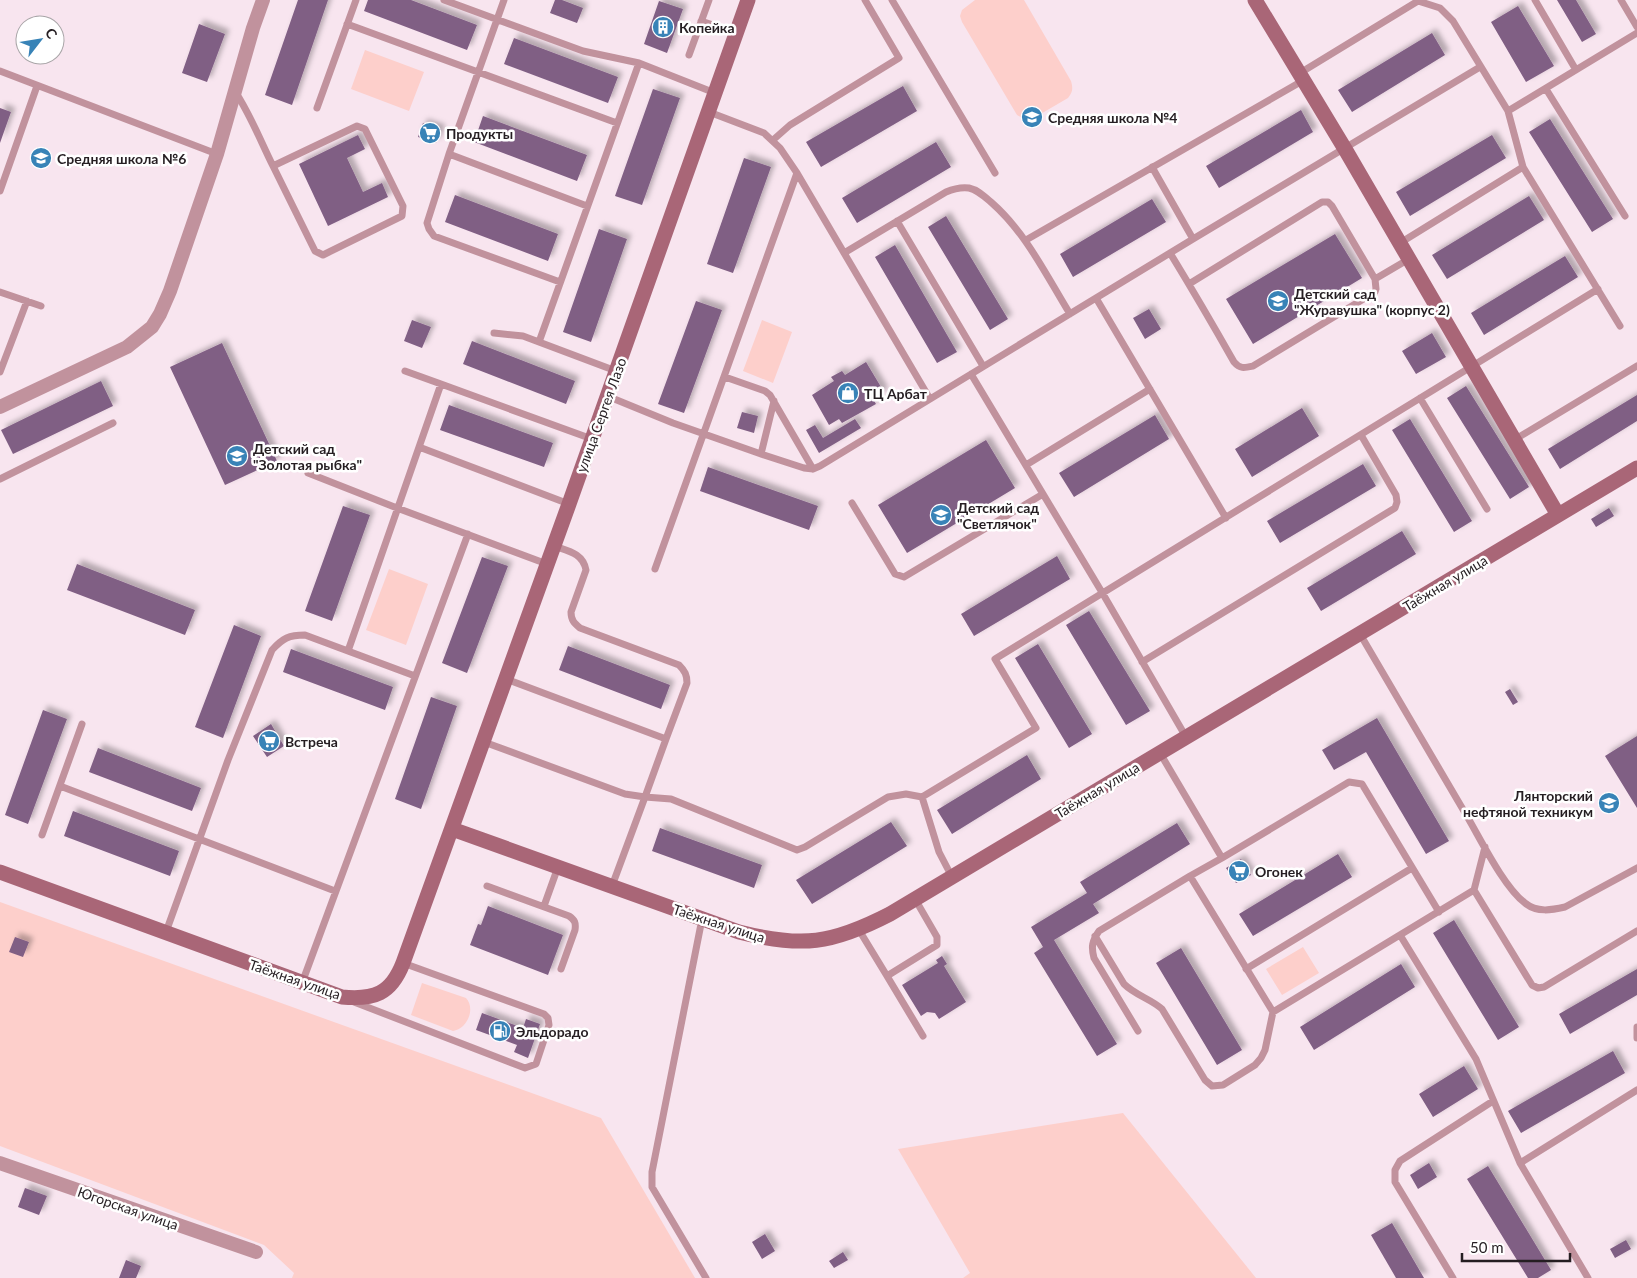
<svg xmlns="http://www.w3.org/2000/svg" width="1637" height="1278" viewBox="0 0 1637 1278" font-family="Lato,sans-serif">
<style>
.green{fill:#fdcfcb}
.building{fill:#805e84;filter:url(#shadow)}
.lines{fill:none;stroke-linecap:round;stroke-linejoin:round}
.lane{stroke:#c1929d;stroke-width:7}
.street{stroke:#c1929d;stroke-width:14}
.secondary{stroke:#a96677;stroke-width:15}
.labels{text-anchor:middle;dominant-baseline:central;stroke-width:5;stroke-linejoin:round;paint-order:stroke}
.poi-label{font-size:14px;font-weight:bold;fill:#251e22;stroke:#fff;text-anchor:start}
.street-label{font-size:14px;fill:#251e22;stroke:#fff}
</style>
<defs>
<filter id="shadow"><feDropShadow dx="4.5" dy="-4.5" stdDeviation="2.5" flood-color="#0004"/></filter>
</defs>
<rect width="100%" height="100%" fill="#f8e5ef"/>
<!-- green -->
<path class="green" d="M975,0H1024L1071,81C1073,88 1073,92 1068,98L1032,119L1026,120L1017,115L962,22L960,16L962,10Z
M365,50L424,72L409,111L351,89Z
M762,320L792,332L773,383L743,371Z
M389,569L428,584L406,645L366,630Z
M0,902L601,1118L695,1278H292L294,1273L264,1245L0,1146Z
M1303,947L1319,973L1282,995L1266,969Z
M422,983L466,998C476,1009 467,1029 453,1031L411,1015Z
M1123,1113L1256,1278H963L970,1273L898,1149Z"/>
<!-- building -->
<path class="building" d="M298,0H328L292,105L265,95Z
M368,0H411L477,25L467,50L364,11Z
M555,0H562L583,8L577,23L550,13Z
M1557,0H1576L1596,34L1582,42Z
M659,1L683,9L667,53L644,44Z
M1518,6L1554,66L1526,82L1491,22Z
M199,24L225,34L207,82L182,73Z
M1432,33L1445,55L1352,112L1338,90Z
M514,38L618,77L608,103L504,64Z
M903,86L917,111L821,167L806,142Z
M653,89L680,98L642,205L615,196Z
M0,108L11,112L0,143Z
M1301,110L1313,132L1219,188L1206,166Z
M483,116L587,155L577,181L474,142Z
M1550,119L1613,219L1592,232L1529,132Z
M423,123L441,129L436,143L418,137Z
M358,135L365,149L347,158L363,192L382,183L388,197L328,226L299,164Z
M1492,135L1506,158L1410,216L1396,192Z
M936,142L951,167L857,223L842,198Z
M744,158L771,167L733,273L707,264Z
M455,195L558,234L548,261L445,222Z
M1529,196L1544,220L1447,279L1432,255Z
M1152,199L1166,222L1073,277L1060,254Z
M946,216L1008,319L990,330L928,227Z
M599,229L627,239L591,342L563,332Z
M1335,234L1362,278L1253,344L1226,299Z
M895,245L957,352L937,363L875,257Z
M1565,256L1578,277L1484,335L1471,313Z
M696,301L722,310L684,413L658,404Z
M1149,309L1161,329L1145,339L1133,318Z
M412,320L431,327L422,348L404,341Z
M1432,333L1446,357L1416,374L1402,351Z
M472,341L575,381L566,404L463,364Z
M222,343L277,461L225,485L170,367Z
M866,362L884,392L873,399L876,404L842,423L839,419L829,425L812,395L834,381L831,377L842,371L845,375Z
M101,381L113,406L13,454L1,430Z
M1466,386L1529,487L1510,499L1447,398Z
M1637,395V421L1560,469L1548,449Z
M449,405L553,443L544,467L440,430Z
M1302,408L1319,436L1252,477L1235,449Z
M742,412L758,416L754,433L737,428Z
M1155,415L1169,439L1074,497L1059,473Z
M855,419L861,428L819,453L806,430L815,425L823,438Z
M1410,419L1472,521L1454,532L1392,430Z
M986,440L1015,488L907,553L878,505Z
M1363,464L1376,486L1280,543L1267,521Z
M708,467L818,506L809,530L700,491Z
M343,506L370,515L332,621L305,611Z
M1609,508L1614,516L1596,527L1591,519Z
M1402,531L1416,554L1321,611L1307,588Z
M1057,556L1070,579L974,636L961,614Z
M482,557L508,566L467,673L442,663Z
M77,564L195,610L185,635L67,590Z
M1089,611L1150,711L1126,725L1066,625Z
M234,625L261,636L223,738L195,727Z
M1038,644L1092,734L1069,748L1015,658Z
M568,646L670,685L661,709L559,670Z
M291,649L393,687L385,710L283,672Z
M1510,689L1518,702L1513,705L1505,692Z
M431,697L457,706L421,809L395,799Z
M43,710L67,719L28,824L5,815Z
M1377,718L1449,841L1426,854L1366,752L1334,770L1322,750Z
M271,724L284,746L267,757L253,736Z
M1637,736V808L1605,756Z
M98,748L201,788L192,811L89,772Z
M1027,755L1041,779L952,834L937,810Z
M73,811L179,851L170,876L64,836Z
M891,822L907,846L812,904L796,880Z
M1177,823L1190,844L1093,904L1099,913L1054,940L1117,1044L1097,1056L1034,953L1043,947L1031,927L1087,893L1080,882Z
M660,828L762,865L754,888L652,851Z
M1338,854L1352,877L1253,936L1239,914Z
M1241,859L1251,875L1236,883L1226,868Z
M488,906L563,935L548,975L470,945L478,924L481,925Z
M1454,920L1519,1027L1498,1040L1433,933Z
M15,937L29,942L23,957L9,952Z
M1181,948L1242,1050L1217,1065L1156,963Z
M942,956L947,964L944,966L966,1002L939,1019L935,1013L927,1012L921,1016L902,985L938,963L936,960Z
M1401,964L1415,987L1314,1050L1300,1027Z
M1637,969V995L1570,1034L1559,1014Z
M482,1013L523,1028L526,1019L540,1024L528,1058L514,1052L517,1045L476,1030Z
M1613,1051L1625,1073L1521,1133L1508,1111Z
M1464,1066L1478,1089L1433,1117L1419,1094Z
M1429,1163L1437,1177L1418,1189L1410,1175Z
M1488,1166L1551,1270L1538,1278H1528L1467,1179Z
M25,1188L47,1196L39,1215L18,1207Z
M1392,1223L1424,1278H1396L1371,1235Z
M765,1234L775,1251L762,1259L752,1242Z
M1626,1240L1631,1249L1615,1258L1610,1249Z
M843,1252L848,1260L834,1268L829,1261Z
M126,1260L141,1266L136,1278H119Z"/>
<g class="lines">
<!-- lane -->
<path class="lane" d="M444,0L583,51L639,63L715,93
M504,0L449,154L427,223L429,229L434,236L560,282
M892,0L995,173
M1535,0L1576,70
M1621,0L1637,27
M701,21L737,33
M347,24L617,123
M689,55L709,0
M0,71L217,154
M1300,73L1418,1L1440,8L1453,21L1508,111L1523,167L1400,243
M1546,89L1625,216
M236,93C251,116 261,142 273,166L315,251L323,255L402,216L403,206L365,129L357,126L273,166
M317,108L356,0
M1508,111L1637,33
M709,112L764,133L780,148L797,173L930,399
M773,140L790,125L899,58L865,0
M449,154L587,206
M1152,167L1193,239
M1523,167L1620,326
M0,191L37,86
M897,221L983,366
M1026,240L1304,80
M844,253L946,192C953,189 961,187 969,188C978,190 985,197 992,203C1026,233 1046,275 1070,314
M1170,253C1192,289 1213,325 1234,362C1240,369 1244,368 1253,366L1375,292L1376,289L1375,279L1332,206L1328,202H1322L1189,284
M1375,279L1409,259
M0,292L41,306
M1096,298L1226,518
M494,333L523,336L616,371
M539,342L639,63
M405,371L441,384
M0,372L27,301
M971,374L1103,594L1186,737
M725,377L765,391L770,395L813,469
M607,396L673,423L761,454L804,468L813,469L820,466L1193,239L1480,67
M1420,398L1487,509
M1514,440L1637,366
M419,447L569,504
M761,454L774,401
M1026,465L1150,389
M308,473L397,508L547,564
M0,479L113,423
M852,503L895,574L904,577L1043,494
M554,546C568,551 583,553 586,570L571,612C571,620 574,623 580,628L679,665C685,671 687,675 687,683L666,739
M655,569L797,173
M1360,634C1396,695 1432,757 1468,818C1482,842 1504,887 1525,903C1537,913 1552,910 1565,907L1637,868
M348,651L441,384L592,439
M1142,662L1395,508L1397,502L1396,495L1361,435
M506,679L666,739L645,797L671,799L797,850L805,847L888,797L906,794L922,797
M484,742L625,794L645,797L612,886
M1160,753L1222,858L1190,876L1273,1012L1474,890L1485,847
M60,786L335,891
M42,835L82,724
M1222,858L1349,782L1362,784L1439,912
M952,877L939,852L922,797L1036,728L995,659L1598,289
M487,886L569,916C575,920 576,923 575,930L561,969
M1474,890L1532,985L1538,988L1544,987L1637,931
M544,906L558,867
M702,919L652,1172V1187L706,1278
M859,930L887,976L937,945V937L915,899
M166,932L228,760L272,650C283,638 289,635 305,635L415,676
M1400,935L1476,1059L1520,1163L1588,1278
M1095,936L1124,984C1135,995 1151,999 1162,1009L1205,1080L1212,1086L1223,1085L1255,1065L1261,1058L1265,1050L1273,1012
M1246,969L1412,868
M887,976L923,1036
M302,983L468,534
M354,1002L525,1068L536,1064L549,1025L548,1018L544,1014L403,963
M1637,1027V1038
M1138,1031L1094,958C1091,947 1092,941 1099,931L1190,876
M1520,1163L1637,1090
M1453,1278L1395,1182V1170L1400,1161L1493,1101"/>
<!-- street -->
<path class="street" d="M0,407L127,347L152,327L160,314L170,291L217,154L253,28L263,0
M0,1163L256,1252"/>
<!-- secondary -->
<path class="secondary" d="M1255,0L1345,149L1558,515
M452,829L739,932C802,948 832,944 890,914L1637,468
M0,872L342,997C374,1000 391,994 403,963L569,504L748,0"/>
</g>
<!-- icons -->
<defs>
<g id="building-disc" transform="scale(1.125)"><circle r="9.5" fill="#3883b7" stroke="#fff"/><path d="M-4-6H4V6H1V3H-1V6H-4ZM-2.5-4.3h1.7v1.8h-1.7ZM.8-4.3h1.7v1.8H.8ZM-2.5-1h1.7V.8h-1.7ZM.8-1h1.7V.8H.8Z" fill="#fff"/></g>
<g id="school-disc" transform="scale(1.125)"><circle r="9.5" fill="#3883b7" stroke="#fff"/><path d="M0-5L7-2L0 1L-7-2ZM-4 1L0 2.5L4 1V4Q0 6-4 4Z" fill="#fff"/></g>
<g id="supermarket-disc" transform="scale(1.125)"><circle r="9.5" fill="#3883b7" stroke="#fff"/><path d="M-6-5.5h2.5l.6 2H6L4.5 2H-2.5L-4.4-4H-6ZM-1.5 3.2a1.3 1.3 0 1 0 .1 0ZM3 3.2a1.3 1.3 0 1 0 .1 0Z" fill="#fff"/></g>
<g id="shop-disc" transform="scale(1.125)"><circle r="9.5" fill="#3883b7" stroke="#fff"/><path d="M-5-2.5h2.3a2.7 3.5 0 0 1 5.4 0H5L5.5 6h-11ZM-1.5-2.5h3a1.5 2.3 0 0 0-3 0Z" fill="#fff"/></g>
<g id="university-disc" transform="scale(1.125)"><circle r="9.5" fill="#3883b7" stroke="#fff"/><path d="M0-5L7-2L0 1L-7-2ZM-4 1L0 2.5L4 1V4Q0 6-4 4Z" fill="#fff"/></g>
<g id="fuel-disc" transform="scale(1.125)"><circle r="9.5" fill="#3883b7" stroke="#fff"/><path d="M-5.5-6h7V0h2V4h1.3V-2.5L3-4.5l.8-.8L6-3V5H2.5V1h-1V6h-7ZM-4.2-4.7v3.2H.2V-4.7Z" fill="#fff"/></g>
</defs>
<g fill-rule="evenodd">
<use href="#building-disc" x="663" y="27"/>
<use href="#school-disc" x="1032" y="117"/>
<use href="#supermarket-disc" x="430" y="133"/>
<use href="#school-disc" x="41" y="158"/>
<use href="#school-disc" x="1278" y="301"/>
<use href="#shop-disc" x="848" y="393"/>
<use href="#school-disc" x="237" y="456"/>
<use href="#school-disc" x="941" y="515"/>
<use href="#supermarket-disc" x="269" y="741"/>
<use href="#university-disc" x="1609" y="803"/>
<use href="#supermarket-disc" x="1239" y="871"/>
<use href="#fuel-disc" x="500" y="1031"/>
</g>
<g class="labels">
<!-- poi labels -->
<g class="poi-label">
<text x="679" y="27">Копейка</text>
<text x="1048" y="117">Средняя школа №4</text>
<text x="446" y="133">Продукты</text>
<text x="57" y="158">Средняя школа №6</text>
<text x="1294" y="293">Детский сад<tspan x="1294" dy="16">"Журавушка" (корпус 2)</tspan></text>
<text x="864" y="393">ТЦ Арбат</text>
<text x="253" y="448">Детский сад<tspan x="253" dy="16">"Золотая рыбка"</tspan></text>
<text x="957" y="507">Детский сад<tspan x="957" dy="16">"Светлячок"</tspan></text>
<text x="285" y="741">Встреча</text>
<text x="1593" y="795" text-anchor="end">Лянторский<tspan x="1593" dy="16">нефтяной техникум</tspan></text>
<text x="1255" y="871">Огонек</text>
<text x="516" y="1031">Эльдорадо</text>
</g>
<!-- street labels -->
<g class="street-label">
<text transform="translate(601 415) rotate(-70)">улица Сергея Лазо</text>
<text transform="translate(1445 583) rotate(-31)">Таёжная улица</text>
<text transform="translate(1097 790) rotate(-31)">Таёжная улица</text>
<text transform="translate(719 923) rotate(18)">Таёжная улица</text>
<text transform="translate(295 979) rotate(19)">Таёжная улица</text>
<text transform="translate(128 1208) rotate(19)">Югорская улица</text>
</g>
</g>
<!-- north arrow -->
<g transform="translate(40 40) rotate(59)"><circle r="24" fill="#ffffff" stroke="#a8a5a7"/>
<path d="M0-4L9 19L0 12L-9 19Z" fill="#3883b7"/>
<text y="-8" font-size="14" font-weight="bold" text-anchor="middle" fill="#251e22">С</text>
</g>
<!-- scale -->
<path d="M1462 1253v8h108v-8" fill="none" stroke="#251e22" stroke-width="2.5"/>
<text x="1470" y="1253" font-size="15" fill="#251e22" stroke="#ffffff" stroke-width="4" paint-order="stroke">50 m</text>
</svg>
